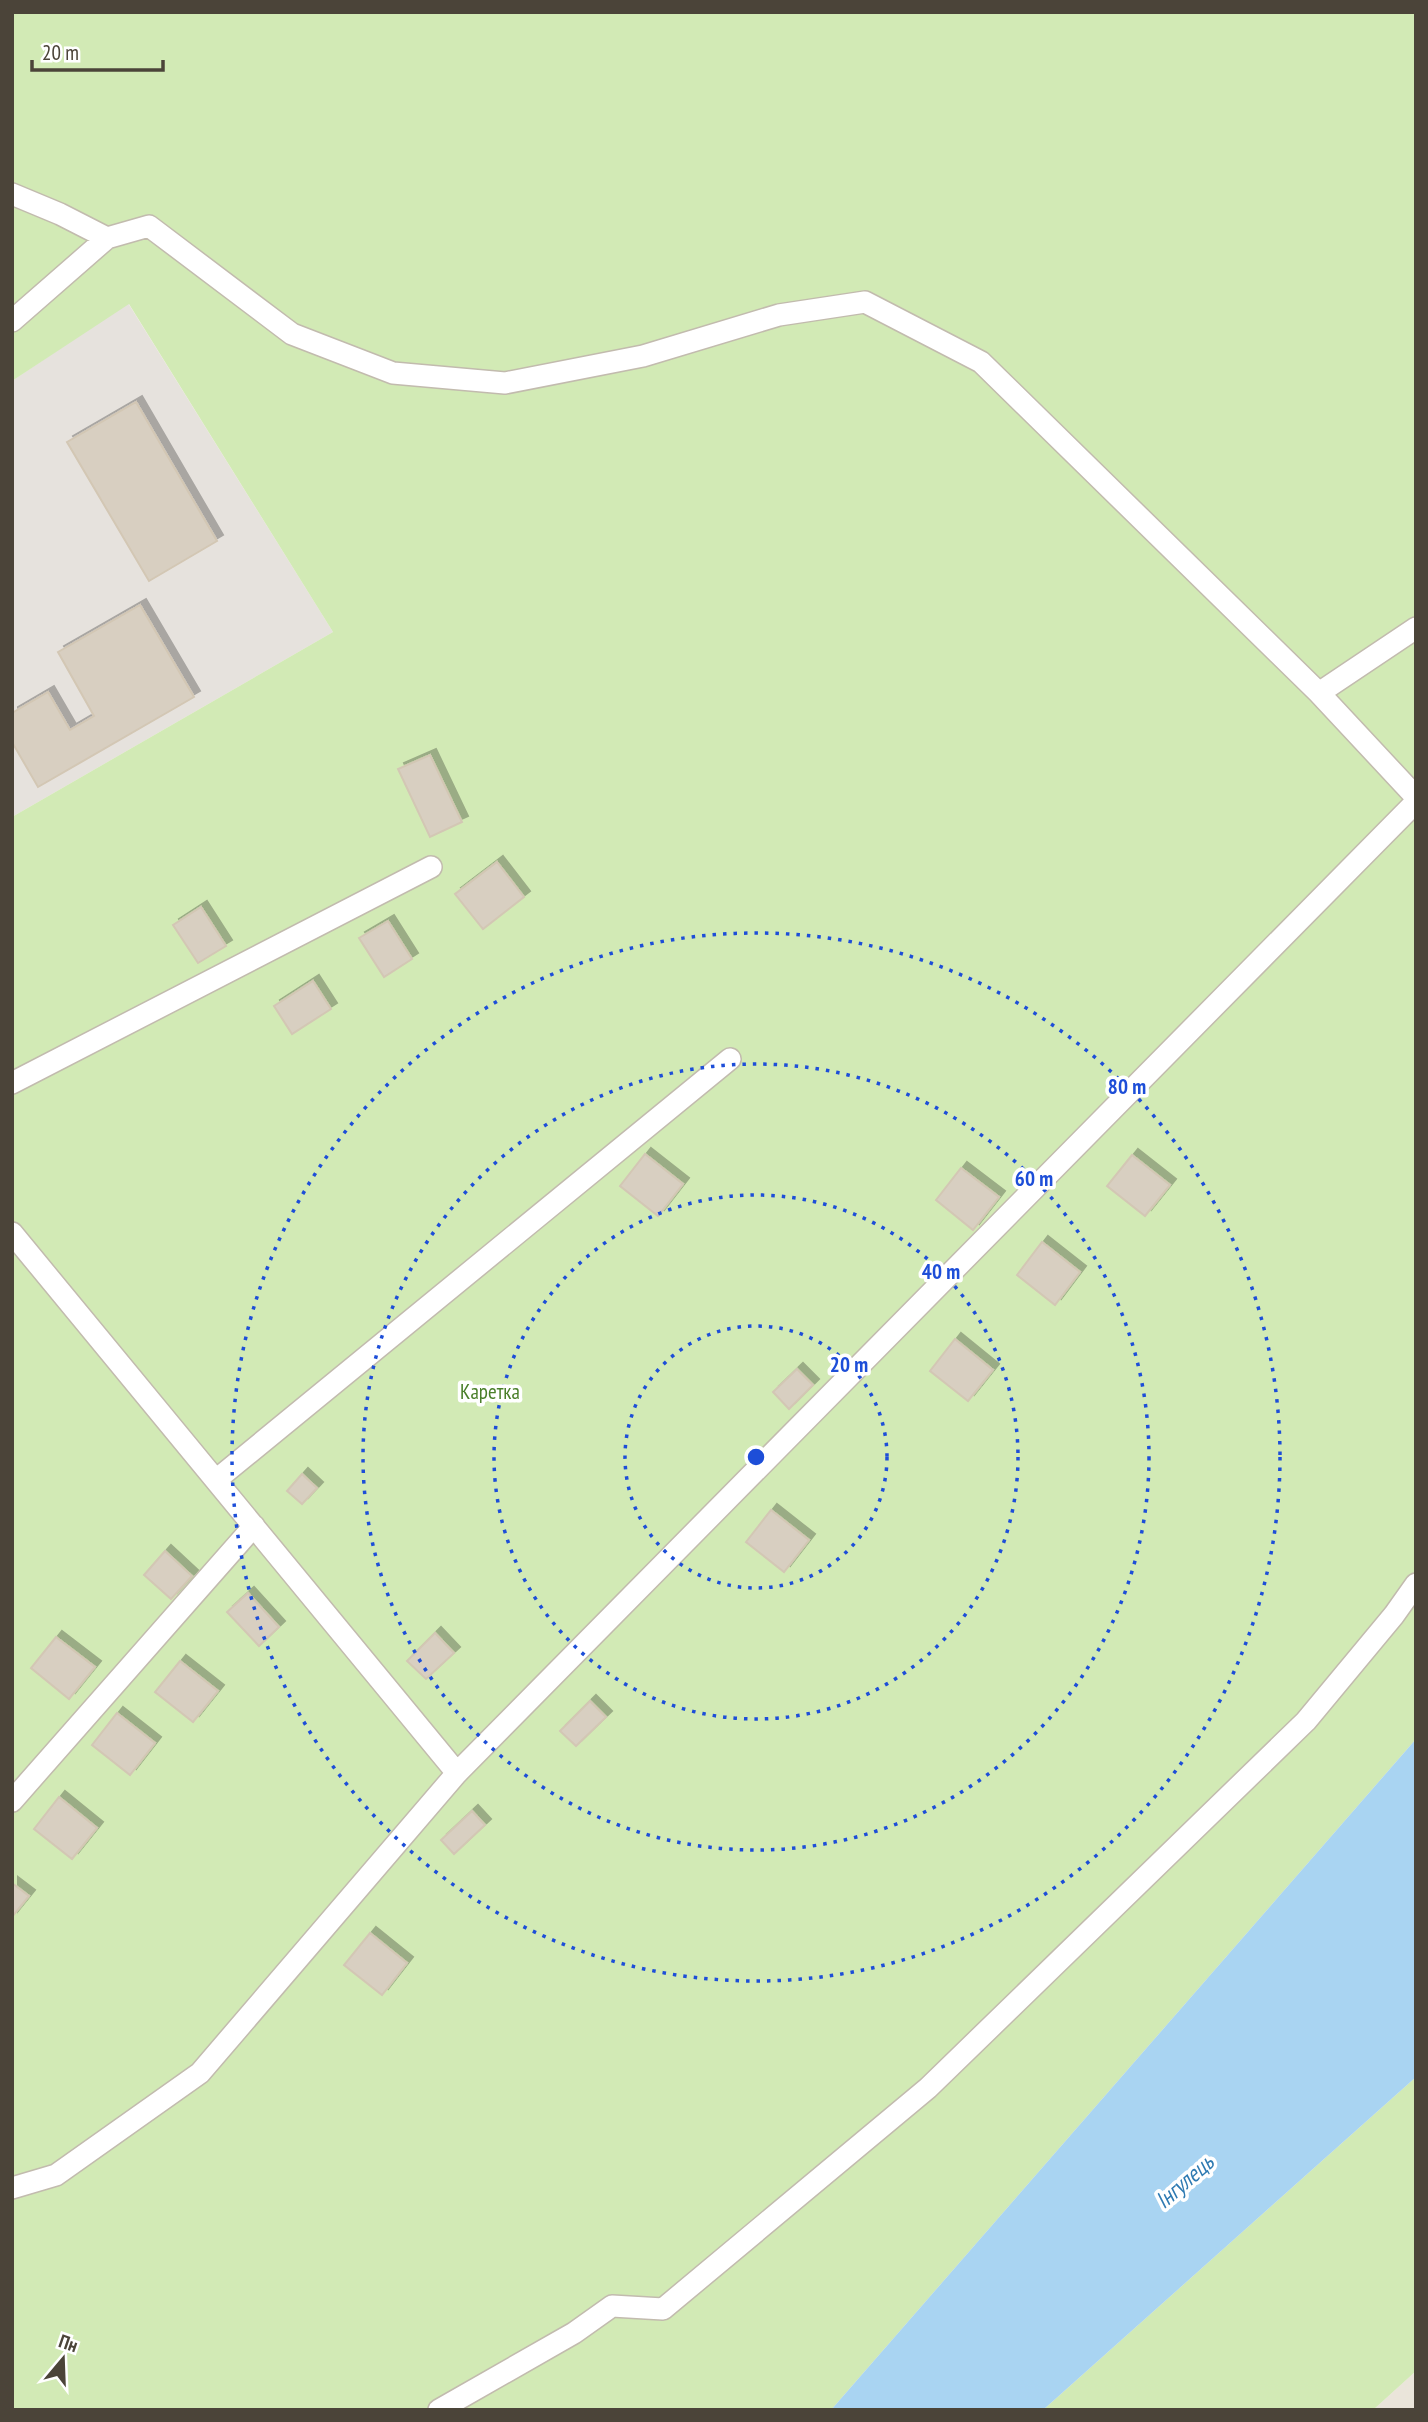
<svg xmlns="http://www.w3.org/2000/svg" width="1428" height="2422" viewBox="0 0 1428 2422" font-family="'PT Sans Narrow',sans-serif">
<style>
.residential{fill:#eae5da}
.industrial{fill:#e6e2dd}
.green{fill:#d2eab5}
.water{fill:#a9d4f2}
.building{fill:#d8cfc1;stroke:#d3c7b4;stroke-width:2;filter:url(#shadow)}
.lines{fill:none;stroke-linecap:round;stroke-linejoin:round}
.lane-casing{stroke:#c2bbae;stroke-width:24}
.lane{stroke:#fff;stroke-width:21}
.ring{fill:none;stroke:#1d4ed8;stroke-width:3.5;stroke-dasharray:3.5 7}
.labels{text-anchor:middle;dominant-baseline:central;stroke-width:7;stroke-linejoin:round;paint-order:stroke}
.park-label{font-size:21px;fill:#4a7f2a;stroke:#fff}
.water-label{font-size:23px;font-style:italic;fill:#2e7ab2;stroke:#fff}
.centre{fill:#1d4ed8;stroke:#fff;stroke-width:3.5}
.ring-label{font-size:21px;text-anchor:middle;font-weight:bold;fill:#1d4ed8;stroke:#fff;stroke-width:7;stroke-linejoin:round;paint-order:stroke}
</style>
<defs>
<filter id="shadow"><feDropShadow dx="6" dy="-6" stdDeviation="0" flood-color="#0004"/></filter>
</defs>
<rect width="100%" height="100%" fill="#f6f3ec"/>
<!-- residential -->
<path class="residential" d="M1416,2371V2410H1373Z"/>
<!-- industrial -->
<path class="industrial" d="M128,303L333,632L12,817V381Z"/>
<!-- green -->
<path class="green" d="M12,12H1416V1739L831,2410H12V817L333,632L129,304L12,381Z
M1416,2077V2371L1373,2410H1043Z"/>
<!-- water -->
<path class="water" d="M1416,1739V2077L1043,2410H831Z"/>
<!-- building -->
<path class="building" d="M136,402L217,541L149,581L67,442Z
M140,605L194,697L38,787L12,742V713L48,692L70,730L94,716L58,652Z
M430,755L462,822L430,837L398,769Z
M497,862L524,897L483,929L455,894Z
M201,907L226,946L198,963L173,925Z
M388,921L412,959L384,977L359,938Z
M313,981L331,1009L292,1034L274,1006Z
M645,1154L683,1184L658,1216L620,1186Z
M1132,1155L1170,1185L1145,1216L1107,1186Z
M961,1168L999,1197L973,1230L936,1200Z
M1042,1242L1080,1272L1055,1305L1017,1275Z
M955,1339L993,1370L968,1401L930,1371Z
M797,1369L813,1385L789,1409L773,1392Z
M302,1474L317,1488L302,1504L287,1491Z
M771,1510L809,1540L784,1572L746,1542Z
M165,1551L192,1576L171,1599L144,1575Z
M248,1593L279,1627L259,1646L227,1612Z
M435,1633L454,1653L426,1679L407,1661Z
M56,1637L95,1667L69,1699L31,1668Z
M180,1661L218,1691L193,1722L155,1692Z
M590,1701L606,1717L576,1746L560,1731Z
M117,1713L155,1743L130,1775L92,1745Z
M59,1797L97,1828L72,1859L34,1829Z
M472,1811L485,1825L454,1854L441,1840Z
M12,1883L29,1896L12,1917Z
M370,1933L407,1963L382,1995L344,1965Z"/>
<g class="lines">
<!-- lane casing -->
<g class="lane-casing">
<path id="lane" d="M12,194L60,214L107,238
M12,321L107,238L149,226L292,334L393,373L505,383L643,356L779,315L865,302L981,362L1319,693L1416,797
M1319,693L1416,628
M12,1083L431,867
M12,1233L457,1773L200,2073L56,2175L12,2188
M216,1480L730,1059
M457,1773L1416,802
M12,1801L254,1526
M439,2410L574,2333L612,2306L663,2309L928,2088L1306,1721L1394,1615L1416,1584"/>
</g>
<!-- lane -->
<use href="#lane" class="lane"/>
</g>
<!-- distance rings -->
<g class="ring">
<circle cx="756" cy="1457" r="131"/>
<circle cx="756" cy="1457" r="262"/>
<circle cx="756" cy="1457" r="393"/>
<circle cx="756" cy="1457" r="524"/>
</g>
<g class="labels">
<!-- park labels -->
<g class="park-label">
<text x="490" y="1391">Каретка</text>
</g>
<!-- water labels -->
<g class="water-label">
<text transform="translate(1184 2181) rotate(-41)">Інгулець</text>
</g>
</g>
<circle cx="756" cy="1457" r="10" class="centre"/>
<g class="ring-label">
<text x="1127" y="1094">80 m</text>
<text x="1034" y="1186">60 m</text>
<text x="941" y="1279">40 m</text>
<text x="849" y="1372">20 m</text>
</g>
<!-- border -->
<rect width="1428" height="2422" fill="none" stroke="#4b4439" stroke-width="28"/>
<!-- north arrow -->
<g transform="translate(63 2359) rotate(19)" stroke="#ffffff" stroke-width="5" paint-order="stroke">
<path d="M0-5L12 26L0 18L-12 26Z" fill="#4b4439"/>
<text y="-10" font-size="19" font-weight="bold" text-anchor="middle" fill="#4b4439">Пн</text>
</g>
<!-- scale -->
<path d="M32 60v10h131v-10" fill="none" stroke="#4b4439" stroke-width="3.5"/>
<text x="42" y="60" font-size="21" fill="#4b4439" stroke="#ffffff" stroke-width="5" paint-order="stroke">20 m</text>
</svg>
